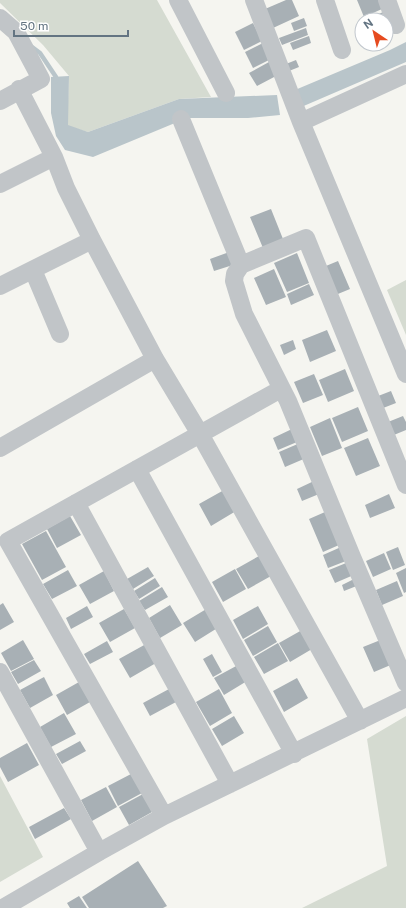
<svg xmlns="http://www.w3.org/2000/svg" width="406" height="908" viewBox="0 0 406 908" font-family="'Public Sans',sans-serif">
<style>
.green{fill:#d5dbd1}
.water{fill:#b9c5ca}
.lines{fill:none;stroke-linecap:round;stroke-linejoin:round}
.stream{stroke:#b9c5ca;stroke-width:4.5}
.building{fill:#a8b0b5}
.minor{stroke:#c1c5c8;stroke-width:18}
</style>
<rect width="100%" height="100%" fill="#f5f5f0"/>
<!-- green -->
<path class="green" d="M0,0H157L211,97L179,99L88,132L67,126L69,76L43,45L0,3Z
M406,280V335L387,290Z
M406,716V908H302L387,866L367,739Z
M0,776L43,857L0,882Z"/>
<!-- water -->
<path class="water" d="M406,42V62L299,108L295,90L390,50Z
M69,76L68,125L88,132L179,99L277,95L280,115L248,118H187L93,157L65,150L56,136L51,113V77Z"/>
<g class="lines">
<!-- stream -->
<path class="stream" d="M32,47L40,53L56,77V81"/>
</g>
<!-- building -->
<path class="building" d="M286,0H292L299,16L273,28L265,9Z
M357,0H379L382,9L364,17Z
M386,11L391,24L386,26V20H363Z
M304,18L307,26L294,31L291,23Z
M253,23L262,41L244,50L235,32Z
M306,28L308,35L282,45L279,38Z
M309,36L311,43L293,50L290,43Z
M263,43L271,59L253,68L245,52Z
M296,60L299,67L289,71L286,64Z
M269,62L276,76L257,86L249,73Z
M271,209L283,239L263,248L250,217Z
M232,251L236,264L214,271L210,259Z
M297,253L309,283L287,292L274,263Z
M338,261L350,289L333,296L321,268Z
M274,269L286,297L266,305L254,278Z
M309,284L314,295L291,305L287,294Z
M327,330L336,351L310,362L302,340Z
M293,340L296,349L284,355L280,345Z
M345,369L354,391L328,402L319,380Z
M314,374L323,395L303,403L294,382Z
M391,391L396,403L378,410L373,398Z
M358,407L368,431L342,442L332,418Z
M403,416L406,422V430L389,437L383,424Z
M330,418L342,448L322,456L310,427Z
M292,429L297,442L278,450L273,438Z
M368,438L380,466L356,476L344,448Z
M300,443L306,458L285,467L279,452Z
M314,481L319,494L302,501L297,489Z
M224,490L236,511L211,526L199,504Z
M389,494L395,508L370,518L365,505Z
M325,512L339,545L323,552L309,519Z
M70,516L81,535L57,548L47,529Z
M46,531L66,567L42,580L22,544Z
M341,547L346,561L328,568L323,555Z
M398,547L405,565L393,570L386,552Z
M384,553L391,569L373,577L366,561Z
M259,556L271,576L248,589L236,569Z
M351,561L356,574L335,583L329,570Z
M148,567L154,576L133,589L127,579Z
M406,568V592L404,593L396,573Z
M235,569L246,589L223,602L212,582Z
M68,570L77,586L52,599L43,584Z
M104,571L114,591L90,604L79,585Z
M155,578L160,586L139,599L134,591Z
M356,578L359,585L344,591L342,585Z
M397,581L403,596L382,605L376,590Z
M162,587L168,597L145,610L139,601Z
M3,603L14,622L0,630V605Z
M170,605L182,625L160,638L149,618Z
M87,606L93,617L71,629L66,618Z
M258,606L268,624L243,639L233,620Z
M208,608L219,627L195,642L183,623Z
M124,609L135,628L110,642L99,623Z
M268,626L277,642L253,656L244,640Z
M302,630L312,649L290,662L279,643Z
M383,639L393,664L374,672L363,647Z
M23,640L34,659L11,671L1,653Z
M107,641L113,652L90,664L84,654Z
M278,643L288,661L264,674L254,657Z
M146,644L156,663L130,678L119,659Z
M212,654L222,672L213,677L203,659Z
M34,660L41,671L18,684L11,672Z
M238,665L247,681L224,695L214,678Z
M44,677L53,695L30,708L20,690Z
M297,678L308,698L284,712L273,691Z
M79,682L90,702L67,715L56,695Z
M169,689L176,702L150,716L143,703Z
M219,689L232,713L210,726L196,702Z
M64,713L76,734L51,747L40,727Z
M234,716L244,733L222,746L212,729Z
M80,741L86,751L62,764L56,754Z
M27,743L39,765L8,782L0,767V758Z
M131,774L142,793L118,806L108,786Z
M106,787L117,807L92,821L81,800Z
M143,794L152,812L129,825L119,807Z
M64,808L71,819L35,839L29,827Z
M138,861L167,906L163,908H89L82,897Z
M79,896L87,908H70L67,903Z"/>
<g class="lines">
<!-- minor -->
<path class="minor" d="M178,0L226,93
M254,0L301,122L406,374
M325,0L342,50
M387,0L396,25
M0,18L16,32L41,79L0,101
M19,89L54,157L66,188L92,240L155,359L200,434L360,721
M181,119L241,265
M301,122L406,74
M0,184L54,157
M33,270L60,334
M0,286L92,240
M0,448L155,359
M137,469L294,754
M406,485L306,238L241,265L235,274L234,281L244,314L288,401L352,557L406,683
M76,503L230,784
M0,672L99,852
M164,816L8,541L281,389
M3,908L99,852L164,816L406,698"/>
</g>
<!-- north arrow -->
<g transform="translate(374 32) rotate(325)"><circle r="19" fill="#ffffff" stroke="#c1c7cd"/>
<path d="M0-3L7 15L0 10L-7 15Z" fill="#e64b1f"/>
<text y="-6" font-size="11" font-weight="bold" text-anchor="middle" fill="#637482">N</text>
</g>
<!-- scale -->
<path d="M14 30v6h114v-6" fill="none" stroke="#637482" stroke-width="2"/>
<text x="20" y="30" font-size="12" fill="#637482" stroke="#ffffff" stroke-width="3" paint-order="stroke">50 m</text>
</svg>
